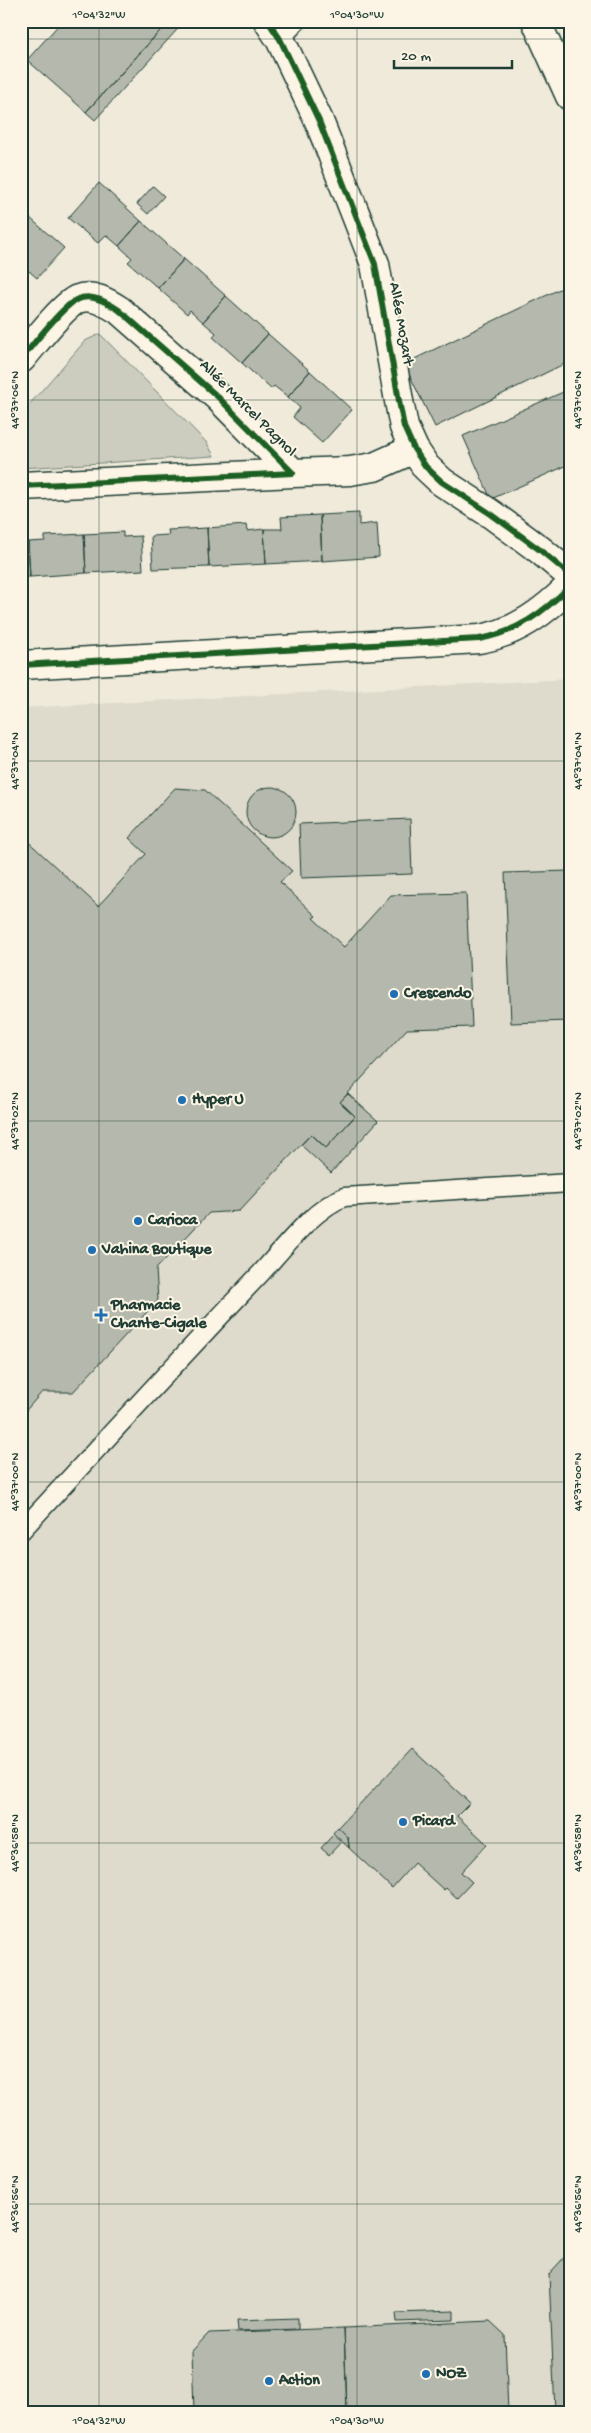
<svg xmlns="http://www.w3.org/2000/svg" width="591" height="2433" viewBox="0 0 591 2433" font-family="'Gochi Hand',sans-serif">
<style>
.built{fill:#dedbcc}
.green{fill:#cccdbf;stroke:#76857a}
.building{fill:#b5b9ad;stroke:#1f3d34}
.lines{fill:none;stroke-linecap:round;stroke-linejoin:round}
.lane-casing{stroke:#1f3d34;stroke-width:21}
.street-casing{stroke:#1f3d34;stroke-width:31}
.lane{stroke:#fcf5e5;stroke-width:18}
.street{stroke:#fcf5e5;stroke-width:28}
.cycleway-casing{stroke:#fcf5e5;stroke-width:9}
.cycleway{stroke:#1b5e20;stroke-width:6}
.ticks{fill:none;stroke:#1f3d34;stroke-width:1;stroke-opacity:0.45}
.poi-dot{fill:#1f6fb2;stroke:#fcf5e5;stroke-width:2}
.labels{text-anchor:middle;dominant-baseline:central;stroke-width:4;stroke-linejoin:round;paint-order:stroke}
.street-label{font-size:16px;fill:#1f3d34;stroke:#fcf5e5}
.poi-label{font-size:16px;font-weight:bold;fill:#1f3d34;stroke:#fcf5e5;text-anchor:start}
.neatline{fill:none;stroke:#1f3d34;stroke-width:2}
.ticks-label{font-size:12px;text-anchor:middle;fill:#1f3d34}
</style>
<rect width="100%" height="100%" fill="#efeada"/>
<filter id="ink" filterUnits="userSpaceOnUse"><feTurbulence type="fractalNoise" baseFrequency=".02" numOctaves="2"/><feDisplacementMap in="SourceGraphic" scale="10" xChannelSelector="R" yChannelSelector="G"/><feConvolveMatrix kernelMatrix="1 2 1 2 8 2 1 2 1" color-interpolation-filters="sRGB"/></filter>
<g filter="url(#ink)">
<!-- built -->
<path class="built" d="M570,679V2412H21V708Z"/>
<!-- green -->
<path class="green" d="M100,334L207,443L214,456L21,468V414L85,341Z"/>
<!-- building -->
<path class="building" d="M62,21H169L86,112L27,60Z
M169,21H185L95,120L86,112Z
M99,183L141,221L119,246L106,235L98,243L68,218Z
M153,186L164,196L148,214L137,204Z
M30,218L64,248L37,278L29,271L21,279V227Z
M141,221L184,259L158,288L128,262L132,258L119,246Z
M184,259L226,296L203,322L190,310L187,314L158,288Z
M570,284V361L435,427L404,364Z
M226,296L268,334L242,363L213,337L216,333L203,322Z
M268,334L310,371L288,397L274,386L271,389L242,363Z
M310,371L352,410L322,443L293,417L300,408L288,397Z
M570,389V464L491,499L463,436Z
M359,513V525L377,523L379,557L322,561L320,515Z
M320,515L322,561L266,564L264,529H282L281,517Z
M246,525L247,531L264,529L266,564L209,567L207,528Z
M207,528L209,567L153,569L151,536L169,535L168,530Z
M123,532V537L141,536L143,570L86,573L84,534Z
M84,534L86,573L30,577L28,542L45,541V536Z
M28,542L30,577H21V543Z
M246 812a25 25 0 1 1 50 0a25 25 0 1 1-50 0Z
M175,788L205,790L292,871L280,882L316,916L313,918L344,947L391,895L466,893L472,1027L407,1029L340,1102L355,1116L326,1148L311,1134L239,1211L209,1213L156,1269L158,1300L73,1392H42L21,1416V835L98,906L146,854L129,838Z
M410,819L412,874L301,878L299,824Z
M568,871L570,1021L511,1023L505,873Z
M348,1094L378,1121L331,1173L301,1145L311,1134L326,1148L355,1116L340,1102Z
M412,1749L470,1803L457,1816L487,1844L461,1872L472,1882L457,1898L446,1888L444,1890L414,1863L392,1888L349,1848L348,1837L338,1827Z
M338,1827L348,1837L349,1848L333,1833Z
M333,1835L341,1842L329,1855L321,1848Z
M570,2251V2412H555L549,2274Z
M454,2311V2320L397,2322L396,2313Z
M298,2318V2329L238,2331L237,2320Z
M490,2321L505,2335L508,2412H347L344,2328Z
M344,2328L347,2412H194L192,2351L209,2333Z"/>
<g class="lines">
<!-- lane casing -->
<g class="lane-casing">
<path id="lane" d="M280,39L297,21
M21,1531C101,1445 180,1358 261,1273C283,1249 313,1209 344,1197L570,1183"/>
</g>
<!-- street casing -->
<g class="street-casing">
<path id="street" d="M268,21L280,39L319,121L375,264L399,401L404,427L414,449L426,467L442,482L491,514L540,550L570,575
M536,21L570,96
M21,359C33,345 63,305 78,299C92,293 108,303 119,310L218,397L293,473L21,486
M293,473L350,471L374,467L414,449
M21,665L479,639C516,633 544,612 570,586"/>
</g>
<!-- lane -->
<use href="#lane" class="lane"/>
<!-- street -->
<use href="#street" class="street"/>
<!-- cycleway casing -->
<g class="cycleway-casing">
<path id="cycleway" d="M268,21L280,39L319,121L375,264L399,401L404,427L414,449L426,467L442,482L491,514L540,550L570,575
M21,359C33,345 63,305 78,299C92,293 108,303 119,310L218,397L293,473L21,486
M21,665L479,639C516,633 544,612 570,586"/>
</g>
<!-- cycleway -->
<use href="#cycleway" class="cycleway"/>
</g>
</g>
<!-- ticks -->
<path class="ticks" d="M99,21V2412M357,21V2412M21,39H570M21,400H570M21,761H570M21,1121H570M21,1482H570M21,1843H570M21,2204H570"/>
<!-- markers -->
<g class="poi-dot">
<circle cx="394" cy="994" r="5"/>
<circle cx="182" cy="1100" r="5"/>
<circle cx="138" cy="1221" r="5"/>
<circle cx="92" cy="1250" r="5"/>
<path d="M98.5 1307.5h5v5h5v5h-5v5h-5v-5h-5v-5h5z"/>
<circle cx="403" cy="1822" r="5"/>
<circle cx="426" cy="2374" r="5"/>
<circle cx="269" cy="2381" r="5"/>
</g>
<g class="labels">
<!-- street labels -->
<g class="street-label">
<text transform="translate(400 324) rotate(80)">Allée Mozart</text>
<text transform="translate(247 409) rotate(45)">Allée Marcel Pagnol</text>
</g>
<!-- poi labels -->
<g class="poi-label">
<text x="404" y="994">Crescendo</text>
<text x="192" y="1100">Hyper U</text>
<text x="148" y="1221">Carioca</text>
<text x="102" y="1250">Vahina Boutique</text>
<text x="111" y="1306">Pharmacie<tspan x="111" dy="18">Chante-Cigale</tspan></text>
<text x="413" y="1822">Picard</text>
<text x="436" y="2374">NOZ</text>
<text x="279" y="2381">Action</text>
</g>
</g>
<!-- margin -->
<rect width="591" height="2433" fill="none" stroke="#fcf5e5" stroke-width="55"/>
<!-- scale -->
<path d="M394 60v8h118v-8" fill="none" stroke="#1f3d34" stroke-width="2.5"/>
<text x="401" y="60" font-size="15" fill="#1f3d34" stroke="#fcf5e5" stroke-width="4" paint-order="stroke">20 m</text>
<rect x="28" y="28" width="536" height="2378" class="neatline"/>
<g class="ticks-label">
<text x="99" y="18">1°04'32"W</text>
<text x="357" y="18">1°04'30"W</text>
<text transform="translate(14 400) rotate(-90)" y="4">44°37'06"N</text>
<text transform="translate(577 400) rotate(-90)" y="4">44°37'06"N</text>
<text transform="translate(14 761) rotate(-90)" y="4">44°37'04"N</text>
<text transform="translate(577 761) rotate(-90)" y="4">44°37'04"N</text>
<text transform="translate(14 1121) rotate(-90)" y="4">44°37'02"N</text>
<text transform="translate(577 1121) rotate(-90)" y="4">44°37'02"N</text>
<text transform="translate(14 1482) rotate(-90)" y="4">44°37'00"N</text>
<text transform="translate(577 1482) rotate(-90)" y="4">44°37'00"N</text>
<text transform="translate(14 1843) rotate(-90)" y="4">44°36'58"N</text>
<text transform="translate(577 1843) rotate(-90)" y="4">44°36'58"N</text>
<text transform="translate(14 2204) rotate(-90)" y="4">44°36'56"N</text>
<text transform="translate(577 2204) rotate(-90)" y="4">44°36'56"N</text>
<text x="99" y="2424">1°04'32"W</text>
<text x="357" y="2424">1°04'30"W</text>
</g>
</svg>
